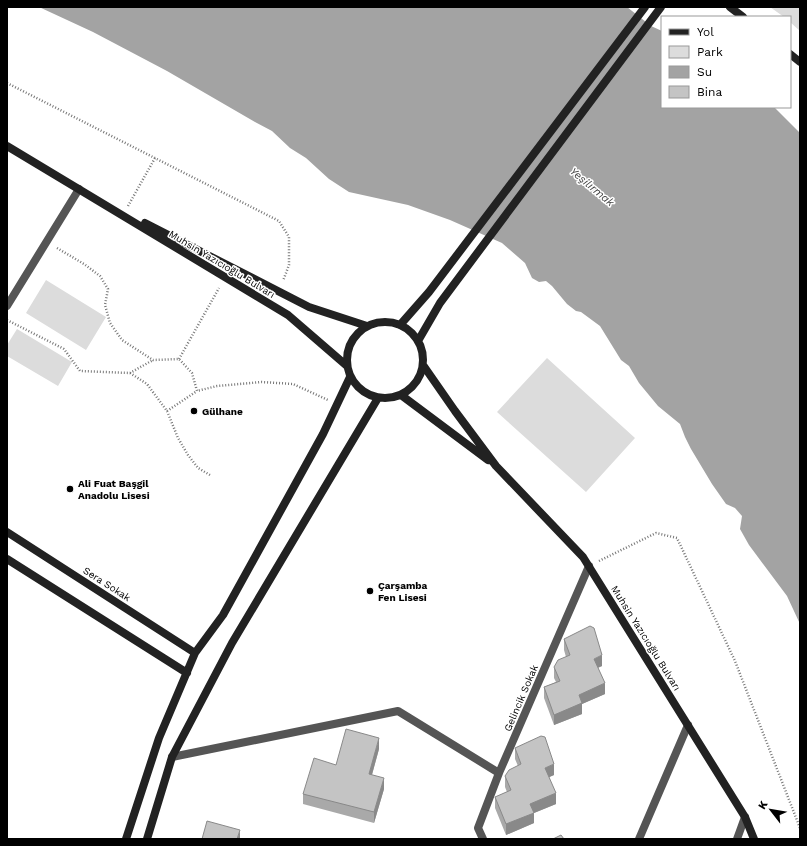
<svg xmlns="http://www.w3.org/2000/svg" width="807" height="846" viewBox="0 0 807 846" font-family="'Work Sans',sans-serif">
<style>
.green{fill:#dcdcdc}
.water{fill:#a3a3a3}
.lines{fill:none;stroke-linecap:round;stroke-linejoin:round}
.path{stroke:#777;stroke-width:2.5;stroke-dasharray:1 2;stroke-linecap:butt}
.street{stroke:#555;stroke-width:8}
.secondary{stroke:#222;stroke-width:8}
.wall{fill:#a9a9a9}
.shaded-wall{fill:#898989}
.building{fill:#c4c4c4;stroke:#898989}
.poi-dot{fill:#000;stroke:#fff;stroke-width:1.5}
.labels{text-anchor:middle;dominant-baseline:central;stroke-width:3;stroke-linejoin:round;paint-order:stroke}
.street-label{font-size:10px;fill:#000;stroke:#fff}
.poi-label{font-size:10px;font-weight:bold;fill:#000;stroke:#fff;text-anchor:start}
.water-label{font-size:11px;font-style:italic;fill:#444;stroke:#fff}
</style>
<rect width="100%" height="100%" fill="#fff"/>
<!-- green -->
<path class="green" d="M770,7H800V31L790,22V17H784Z
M46,280L106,317L86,350L26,313Z
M17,329L72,362L58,386L7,356V345Z
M547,358L635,438L586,492L497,412Z"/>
<!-- water -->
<path class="water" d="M39,7H627L651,26L662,31V107H774L800,133V624L787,596L749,545L740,529L742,516L735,508L726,504L712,484L691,449L685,437L680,424L658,406L639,383L629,366L621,360L600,326L581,312L576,311L567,304L552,286L546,281L539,282L532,278L525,263L502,243L450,220L408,205L349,192L329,179L306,158L290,148L272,131L255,122L167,71L93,32Z"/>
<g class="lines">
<!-- path -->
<path class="path" d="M7,83L279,221L289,237V265L283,281
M128,206L155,158
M57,248L84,264L100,276L108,289L105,305L110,323L122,340L153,360L179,359L192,373L197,391L217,386L262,382L293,384L328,400
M7,320L64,349L80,371L130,373L153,360
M179,359L219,288
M130,373L147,384L167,411L178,438L188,455L198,468L210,475
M167,411L197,391
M599,561L656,533L677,538L735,661L800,828"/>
<!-- street -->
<path class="street" d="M7,306L79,189
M172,757L398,711L499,773
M483,839L478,828L499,773L589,566
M639,839L688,725
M737,839L745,817"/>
<!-- secondary -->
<path class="secondary" d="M730,7L743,17
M790,54L800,62
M7,146L288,315L347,366
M145,223L309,307L367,326
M347 360a38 38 0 1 1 76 0a38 38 0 1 1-76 0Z
M400,325L429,292L645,7
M418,341L440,303L661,7
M423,365L455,411L496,466L583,557L745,817L754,839
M401,395L488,460
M7,532L195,653
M7,559L187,673
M126,839L159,738L195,653L223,615L323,434L350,377
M147,839L172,757L232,643L378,398"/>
</g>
<!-- wall -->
<path class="wall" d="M564,639L602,666L598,668L605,694L582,704V714L554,725L544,698V687L556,682L554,678V667L566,657L564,650Z
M515,748L554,775L549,777L556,804L534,813V823L506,835L495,808V797L507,792L505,787V776L518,766L515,759Z
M379,749L372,775L384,789L374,823L303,804V794Z"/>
<!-- shaded-wall -->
<path class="shaded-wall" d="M602,655V666L594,669V659Z
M605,683V694L582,704V714L554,725V715L579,695Z
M379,738V749L369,785V774Z
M554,764V775L545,779V768Z
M384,778V789L374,823V812Z
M556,793V804L534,813V823L506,835V824L530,804Z
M240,830V839H237Z"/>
<!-- building -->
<path class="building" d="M590,626L594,628L602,655L594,659L605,683L579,695L582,703L554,715L544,687L560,681L554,667L558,660L570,655L564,639Z
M346,729L379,738L369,774L384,778L374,812L303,794L314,758L336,765Z
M541,736L545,737L554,764L545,768L556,793L530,804L534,813L506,824L495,797L511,790L505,776L509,770L521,764L515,748Z
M207,821L240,830L237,839H202Z
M561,835L564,839H553Z"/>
<!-- markers -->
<g class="poi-dot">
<circle cx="194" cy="411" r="4"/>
<circle cx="70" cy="489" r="4"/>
<circle cx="370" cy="591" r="4"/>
</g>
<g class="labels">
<!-- street labels -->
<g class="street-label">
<text transform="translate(222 264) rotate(31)">Muhsin Yazıcıoğlu Bulvarı</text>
<text transform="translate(107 584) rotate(33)">Sera Sokak</text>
<text transform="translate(646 638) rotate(58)">Muhsin Yazıcıoğlu Bulvarı</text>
<text transform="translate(521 698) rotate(-67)">Gelincik Sokak</text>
</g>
<!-- poi labels -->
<g class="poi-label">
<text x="202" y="411">Gülhane</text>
<text x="78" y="483">Ali Fuat Başgil<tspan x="78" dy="12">Anadolu Lisesi</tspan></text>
<text x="378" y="585">Çarşamba<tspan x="378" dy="12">Fen Lisesi</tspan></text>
</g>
<!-- water labels -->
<g class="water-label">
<text transform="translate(592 187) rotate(40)">Yeşilırmak</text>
</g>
</g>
<!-- border -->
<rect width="807" height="846" fill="none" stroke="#000000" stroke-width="16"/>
<!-- legend -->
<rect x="661" y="16" width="130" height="92" fill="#ffffff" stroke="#999999"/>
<rect x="669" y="29" width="20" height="6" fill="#222222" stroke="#999999"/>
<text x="697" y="36" font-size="12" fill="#000000">Yol</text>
<rect x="669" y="46" width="20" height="12" fill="#dcdcdc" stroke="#999999"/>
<text x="697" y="56" font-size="12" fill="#000000">Park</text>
<rect x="669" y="66" width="20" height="12" fill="#a3a3a3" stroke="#999999"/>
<text x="697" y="76" font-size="12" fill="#000000">Su</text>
<rect x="669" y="86" width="20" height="12" fill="#c4c4c4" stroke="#999999"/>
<text x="697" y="96" font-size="12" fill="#000000">Bina</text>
<!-- north arrow -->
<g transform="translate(771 810) rotate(301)" stroke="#ffffff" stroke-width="3" paint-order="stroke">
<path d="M0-3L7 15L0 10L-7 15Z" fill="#000000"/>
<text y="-6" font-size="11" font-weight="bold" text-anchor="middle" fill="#000000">K</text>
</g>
</svg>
